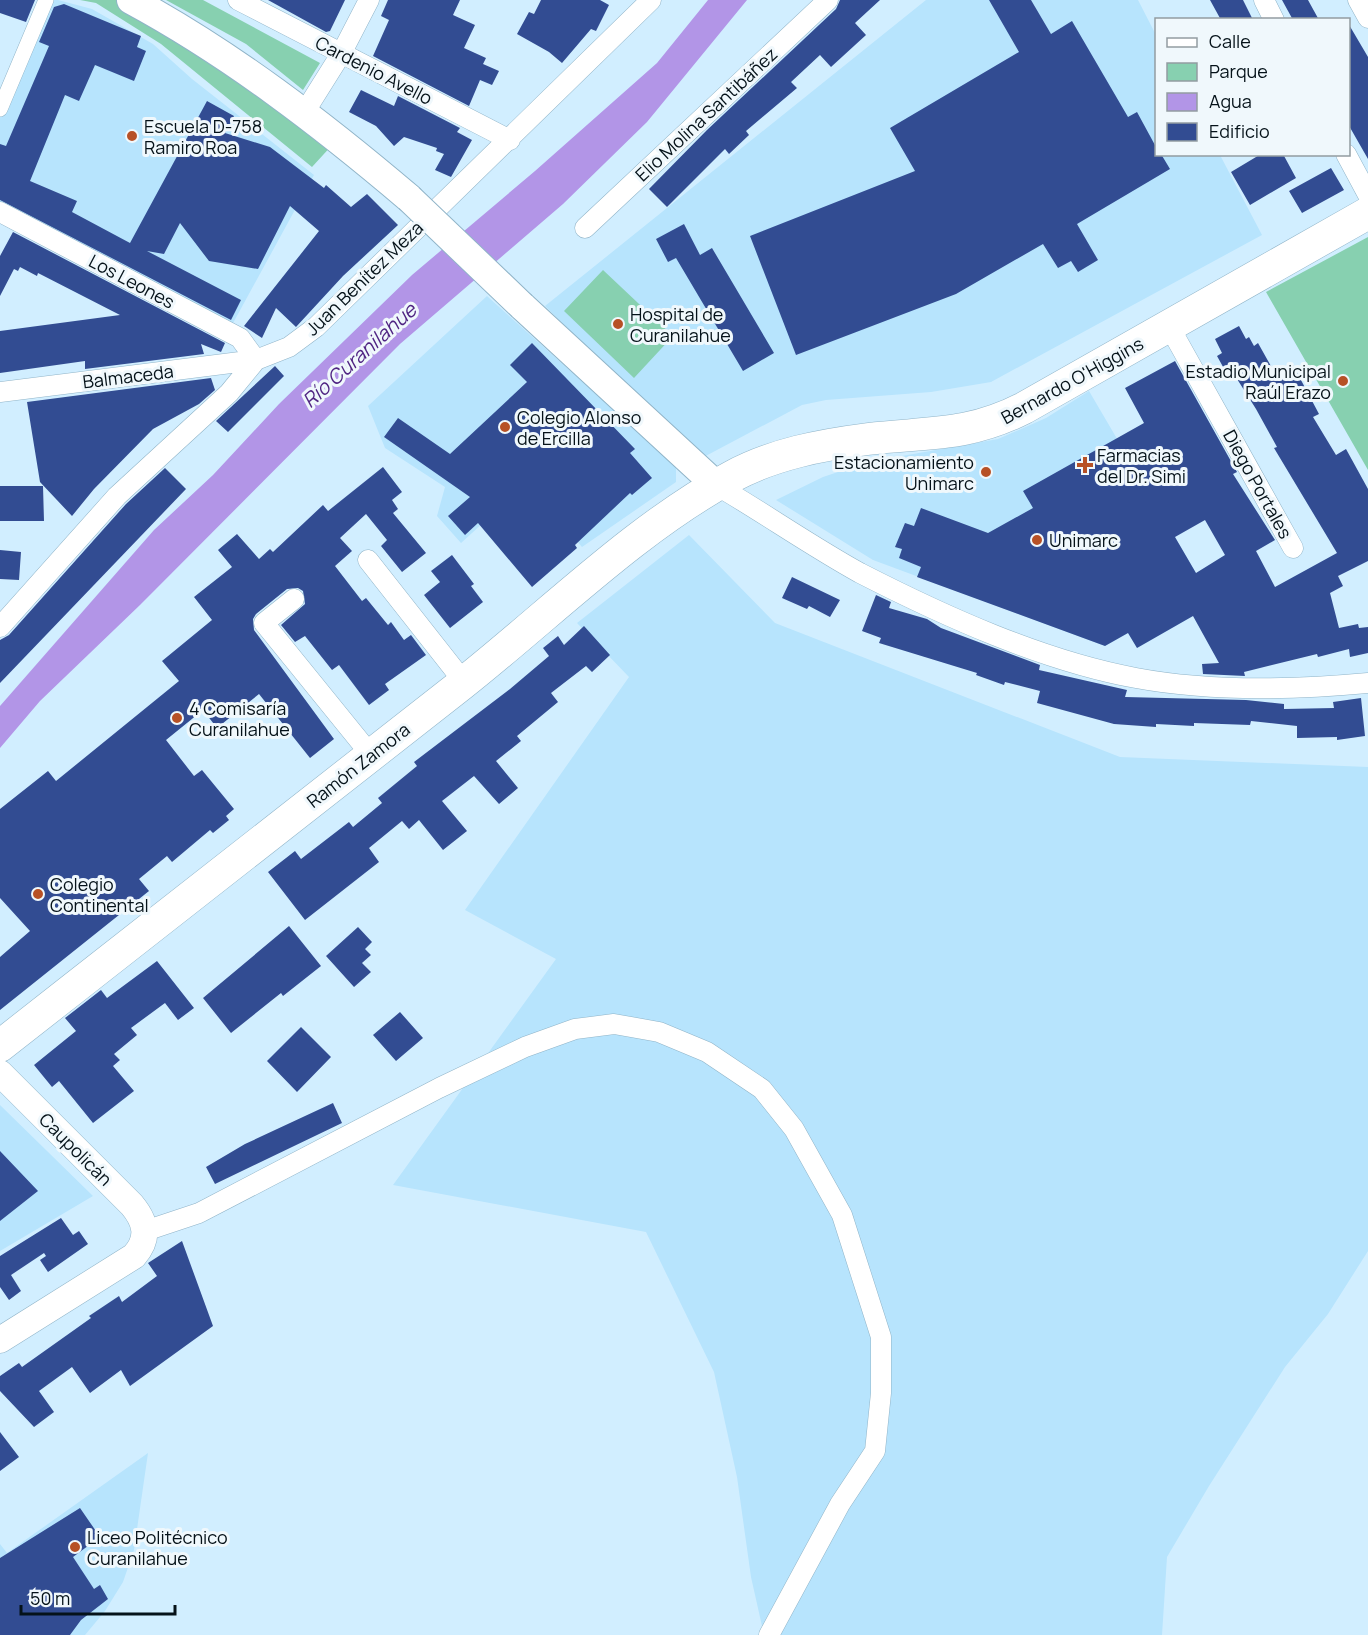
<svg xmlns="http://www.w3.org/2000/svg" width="1368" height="1635" viewBox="0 0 1368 1635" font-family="Manrope,sans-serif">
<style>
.built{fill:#b7e4fd}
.green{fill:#87d0b0}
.water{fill:#b295e7}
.building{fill:#324c92;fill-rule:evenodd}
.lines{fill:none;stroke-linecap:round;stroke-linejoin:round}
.pedestrian-casing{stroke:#90b4c8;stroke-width:16}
.minor-casing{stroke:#90b4c8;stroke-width:21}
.tertiary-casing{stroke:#90b4c8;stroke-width:27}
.secondary-casing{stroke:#90b4c8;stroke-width:30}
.primary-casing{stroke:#90b4c8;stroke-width:33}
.pedestrian{stroke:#fff;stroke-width:15}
.minor{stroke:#fff;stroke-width:20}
.tertiary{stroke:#fff;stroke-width:26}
.secondary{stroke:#fff;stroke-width:28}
.primary{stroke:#fff;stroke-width:32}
.secondary-bridge-casing{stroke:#90b4c8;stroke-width:30;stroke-linecap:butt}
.secondary-bridge{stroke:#fff;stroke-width:28}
.poi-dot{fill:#b75126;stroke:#f0f8fc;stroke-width:2}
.labels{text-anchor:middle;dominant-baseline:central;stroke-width:6;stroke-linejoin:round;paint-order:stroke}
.street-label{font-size:18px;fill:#051219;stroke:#f0f8fc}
.poi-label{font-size:18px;fill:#051219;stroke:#f0f8fc;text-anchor:start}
.water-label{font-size:20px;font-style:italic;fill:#502583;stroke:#f0f8fc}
</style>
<rect width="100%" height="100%" fill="#d1eeff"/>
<!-- built -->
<path class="built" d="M40,0H58L92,9L153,44L192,79L314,175L232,325L0,205V96Z
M926,0H1138L1156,35V154L1220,155L1262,235L991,382L931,392L826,400L802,405L700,459L545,306Z
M487,296L676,466V482L582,547L527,483L461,543L437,516L445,487L385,448L368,406Z
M1089,391L1214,604L1137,648L1128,633L1105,646L873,560L776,500L823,477L868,462L998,439L1046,418Z
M689,535L775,623L1120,757L1368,767V1251L1328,1314L1285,1367L1209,1486L1167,1557L1162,1635H764L751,1577L737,1477L714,1372L646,1232L393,1185L556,959L465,910L629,677L577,623Z
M0,1105L93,1196L0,1251Z
M148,1453L134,1550L123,1582L105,1611L85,1635H0V1544L7,1553Z"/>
<!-- green -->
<path class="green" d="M80,0H143L334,143L312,167L161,44L96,3Z
M166,0H203L320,63L303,90L246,44Z
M1368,237V470L1266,292Z
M603,270L673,336L634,378L564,311Z"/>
<!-- water -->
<path class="water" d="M708,0H747L647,122L563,204L400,344L140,605L40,701L0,748V706L154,530L213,475L279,404L412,275L535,171L657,63Z"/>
<!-- building -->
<path class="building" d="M0,0H35L26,22L0,13Z
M268,0H345L330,31L326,32Z
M388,0H460L453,15L475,25L464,48L486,58L483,64L499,71L492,85L480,80L469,106L373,56L389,20L381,16Z
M541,0H600L609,5L596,31L591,29L562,63L549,52L517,34L529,12L534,14Z
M840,0H880L855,23L866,35L831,67L820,55L791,82L797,88L746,131L749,135L729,154L725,149L667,207L649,189L707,130L836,9Z
M989,0H1031L1051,34L1072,21L1128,117L1137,112L1156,147V154H1161L1170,169L1077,224L1098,260L1078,272L1071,261L1058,268L1043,244L956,294L796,355L750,236L915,171L890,128L1019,52Z
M1210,0H1243L1253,20H1221Z
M1282,0H1308L1319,20H1293Z
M64,4L141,36L137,47L146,51L134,81L95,65L79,101L65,95L30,181L77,201L72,212L130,243L207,101L234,116L225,133L270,147L324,188L326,185L351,207L367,194L398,225L343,276L296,327L276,308L262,338L244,326L319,231L290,206L258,269L209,261L180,223L164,254L147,251L241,300L231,320L0,200V144L6,146L49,46L39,42L54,7Z
M1348,23L1368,57V159L1348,124Z
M361,90L394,106L398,96L460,128L457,132L472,140L451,177L435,170L444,154L436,151L437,148L404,137L394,146L376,126L349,112Z
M1261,154H1283L1296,178L1250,205L1231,172Z
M1331,168L1344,190L1302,213L1289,191Z
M684,224L700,255L712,248L774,353L743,371L676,258L668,262L656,239Z
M13,232L225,343L221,352L201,344L204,354L85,369V361L0,373V331L120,315L38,273L37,276L20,267L18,271L14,269L0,296V256Z
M1239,326L1246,339L1249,337L1254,346L1258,343L1276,375L1293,365L1319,414L1313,417L1336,455L1346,449L1368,489V561L1338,576L1343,586L1330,593L1339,628L1358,624L1359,628L1368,627V653L1350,657L1349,649L1318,657L1317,654L1244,672L1245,676L1203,674L1202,664L1219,663L1193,616L1137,648L1128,633L1105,646L917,577L921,567L899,558L902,549L895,547L905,523L914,526L921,508L988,533L1033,508L1023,491L1144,423L1125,388L1175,361L1237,472L1233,474L1275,540L1256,551L1275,587L1337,553L1274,448L1277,447L1256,409L1232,371L1227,374L1217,356L1222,353L1215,339ZM1205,520L1225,555L1196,573L1175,537Z
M532,343L635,449L630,453L652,478L632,495L630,493L575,545L577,548L532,587L478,523L465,535L448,516L470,497L384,437L398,418L450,454L527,382L510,365Z
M275,366L284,376L228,432L216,421Z
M211,378L215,390L199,404L153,429L94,489L72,516L40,482L27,402Z
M383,467L402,492L392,500L398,509L393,513L426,553L402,572L381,546L387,540L366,514L340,538L352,551L335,566L362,601L366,598L388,625L391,622L404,640L411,635L426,655L385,684L389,690L369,705L339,665L332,670L305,636L295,642L281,625L305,604L303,591L298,588L287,589L256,614L253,619L254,630L334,739L310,758L259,694L217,728L203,710L166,740L194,776L202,770L234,809L226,816L229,820L213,833L210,830L172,862L167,856L139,879L149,891L0,1010V957L30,931L0,898V809L48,771L56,781L179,681L162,661L212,620L194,597L232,567L218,550L237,534L259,559L270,549L273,552L323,505L328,511Z
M165,468L186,489L0,683V640L9,635L126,504Z
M0,486H43L44,521H0Z
M0,550L21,552L19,580L0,579Z
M452,555L474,584L471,586L483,602L450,628L424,595L440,582L431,571Z
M792,577L840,600L830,617L809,606L807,609L782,598Z
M876,595L891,602L889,608L927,619L941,628L1040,665L1039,670L1127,690L1125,697L1246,700L1284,704V709L1334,708L1333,702L1361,698L1365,736L1337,740V737L1297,738V726L1251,721L1250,725L1194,723V726L1156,724V727L1114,724L1037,703L1040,691L1005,682L1004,685L976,675L977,673L879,643L881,638L862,631Z
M584,626L610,655L592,672L586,666L551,693L558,702L517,736L521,741L496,761L518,788L499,804L474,776L442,801L467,831L443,850L419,820L409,829L402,821L369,848L379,862L305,920L268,872L295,851L301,859L349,822L353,827L382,803L378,798L417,766L414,762L510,689L549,656L543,648L558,636L564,645Z
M289,926L321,966L283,996L281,993L231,1033L203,998Z
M358,927L372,942L365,949L371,955L362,963L371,972L354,987L326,956Z
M157,961L194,1008L178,1020L165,1003L131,1028L137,1035L114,1054L120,1060L113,1066L134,1091L93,1123L59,1081L52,1087L34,1065L76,1031L65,1018L101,990L107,998Z
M400,1012L423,1038L396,1061L373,1035Z
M301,1027L331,1057L297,1092L267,1061Z
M333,1103L342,1123L215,1184L206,1167L245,1144Z
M0,1151L38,1191L0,1221Z
M61,1218L73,1235L79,1231L88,1244L48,1272L40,1260L46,1256L44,1253L11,1275L21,1291L9,1300L0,1287V1256Z
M182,1241L213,1326L130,1386L121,1370L90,1393L72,1367L39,1391L54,1412L34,1427L0,1391V1376L19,1363L22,1367L91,1318L89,1316L119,1296L122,1302L157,1276L148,1263Z
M0,1432L19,1457L0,1471Z
M80,1508L100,1537L73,1557L94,1589L100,1585L108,1599L81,1620L70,1635H0V1558Z"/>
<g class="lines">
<!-- pedestrian casing -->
<g class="pedestrian-casing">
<path id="pedestrian" d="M0,109L46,0"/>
</g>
<!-- minor casing -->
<g class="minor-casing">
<path id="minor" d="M238,0L510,140
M1264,0L1274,20
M1358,0L1368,18
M304,113L341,54L369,0
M1346,154L1368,195
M0,212L240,338L256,360
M585,228L828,0
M1169,326L1293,548
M0,392L256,360
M716,485C764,513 811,546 860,573C944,616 1043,661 1136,678C1211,692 1292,690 1368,683
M368,560L464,682
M294,599L264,623L371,755
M0,627L117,496L229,393L256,360L289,347L316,327L651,0
M145,1231L199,1213L439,1088L525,1047L575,1029L614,1024L659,1032L707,1052L762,1089L794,1129L842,1215L881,1337V1393L875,1451L840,1504L769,1635"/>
</g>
<!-- tertiary casing -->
<g class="tertiary-casing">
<path id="tertiary" d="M0,1073L132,1205C146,1222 150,1238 134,1256L0,1340"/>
</g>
<!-- secondary casing -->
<g class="secondary-casing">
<path id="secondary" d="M131,0C231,54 323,125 409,198
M522,306L716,485"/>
</g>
<!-- primary casing -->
<g class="primary-casing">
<path id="primary" d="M0,1046C154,925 309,805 462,684C548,616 636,528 731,477C773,454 821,445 868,439C927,432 967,437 1024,408L1368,213"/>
</g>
<!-- pedestrian -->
<use href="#pedestrian" class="pedestrian"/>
<!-- minor -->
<use href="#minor" class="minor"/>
<!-- tertiary -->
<use href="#tertiary" class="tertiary"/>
<!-- secondary -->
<use href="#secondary" class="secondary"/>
<!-- primary -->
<use href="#primary" class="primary"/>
<!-- secondary-bridge casing -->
<g class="secondary-bridge-casing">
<path id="secondary-bridge" d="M409,198L522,306"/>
</g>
<!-- secondary-bridge -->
<use href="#secondary-bridge" class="secondary-bridge"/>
</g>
<!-- markers -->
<g class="poi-dot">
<circle cx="132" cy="136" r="6"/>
<circle cx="618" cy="324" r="6"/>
<circle cx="1343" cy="381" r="6"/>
<circle cx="505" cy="427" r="6"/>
<path d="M1082 456h6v6h6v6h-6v6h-6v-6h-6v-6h6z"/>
<circle cx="986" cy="472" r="6"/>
<circle cx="1037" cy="540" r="6"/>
<circle cx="177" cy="718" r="6"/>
<circle cx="38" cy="894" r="6"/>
<circle cx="75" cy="1547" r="6"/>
</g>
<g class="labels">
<!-- street labels -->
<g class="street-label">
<text transform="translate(374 70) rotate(27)">Cardenio Avello</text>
<text transform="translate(706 114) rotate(-43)">Elio Molina Santibáñez</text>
<text transform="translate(364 278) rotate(-44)">Juan Benítez Meza</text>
<text transform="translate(132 281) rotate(28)">Los Leones</text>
<text transform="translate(128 376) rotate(-7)">Balmaceda</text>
<text transform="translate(1072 380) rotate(-29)">Bernardo O'Higgins</text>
<text transform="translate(1258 484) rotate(61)">Diego Portales</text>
<text transform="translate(358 765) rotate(-38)">Ramón Zamora</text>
<text transform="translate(76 1149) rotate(45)">Caupolicán</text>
</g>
<!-- poi labels -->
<g class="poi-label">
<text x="144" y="126">Escuela D-758<tspan x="144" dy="21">Ramiro Roa</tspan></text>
<text x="630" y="314">Hospital de<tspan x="630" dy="21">Curanilahue</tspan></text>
<text x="1331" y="371" text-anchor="end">Estadio Municipal<tspan x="1331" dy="21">Raúl Erazo</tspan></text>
<text x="517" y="417">Colegio Alonso<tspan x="517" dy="21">de Ercilla</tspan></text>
<text x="1097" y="455">Farmacias<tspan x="1097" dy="21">del Dr. Simi</tspan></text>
<text x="974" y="462" text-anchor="end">Estacionamiento<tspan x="974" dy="21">Unimarc</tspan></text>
<text x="1049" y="540">Unimarc</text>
<text x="189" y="708">4 Comisaría<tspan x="189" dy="21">Curanilahue</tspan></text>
<text x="50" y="884">Colegio<tspan x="50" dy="21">Continental</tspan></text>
<text x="87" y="1537">Liceo Politécnico<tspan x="87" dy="21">Curanilahue</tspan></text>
</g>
<!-- water labels -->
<g class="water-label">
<text transform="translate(359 355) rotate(-42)">Río Curanilahue</text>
</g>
</g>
<!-- legend -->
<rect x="1155" y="18" width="195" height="138" fill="#f0f8fc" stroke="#929ca1" stroke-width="1.5"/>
<rect x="1167" y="38" width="30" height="9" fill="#ffffff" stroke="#929ca1" stroke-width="1.5"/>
<text x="1209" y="48" font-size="18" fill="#051219">Calle</text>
<rect x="1167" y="63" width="30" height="18" fill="#87d0b0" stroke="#929ca1" stroke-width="1.5"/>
<text x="1209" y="78" font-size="18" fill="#051219">Parque</text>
<rect x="1167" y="93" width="30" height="18" fill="#b295e7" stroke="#929ca1" stroke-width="1.5"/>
<text x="1209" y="108" font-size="18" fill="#051219">Agua</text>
<rect x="1167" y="123" width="30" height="18" fill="#324c92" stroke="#929ca1" stroke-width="1.5"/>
<text x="1209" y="138" font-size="18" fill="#051219">Edificio</text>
<!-- scale -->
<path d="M21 1605v9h154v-9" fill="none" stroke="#051219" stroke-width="3"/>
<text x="30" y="1605" font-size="18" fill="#051219" stroke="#f0f8fc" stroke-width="4.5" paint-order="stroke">50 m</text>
</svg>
